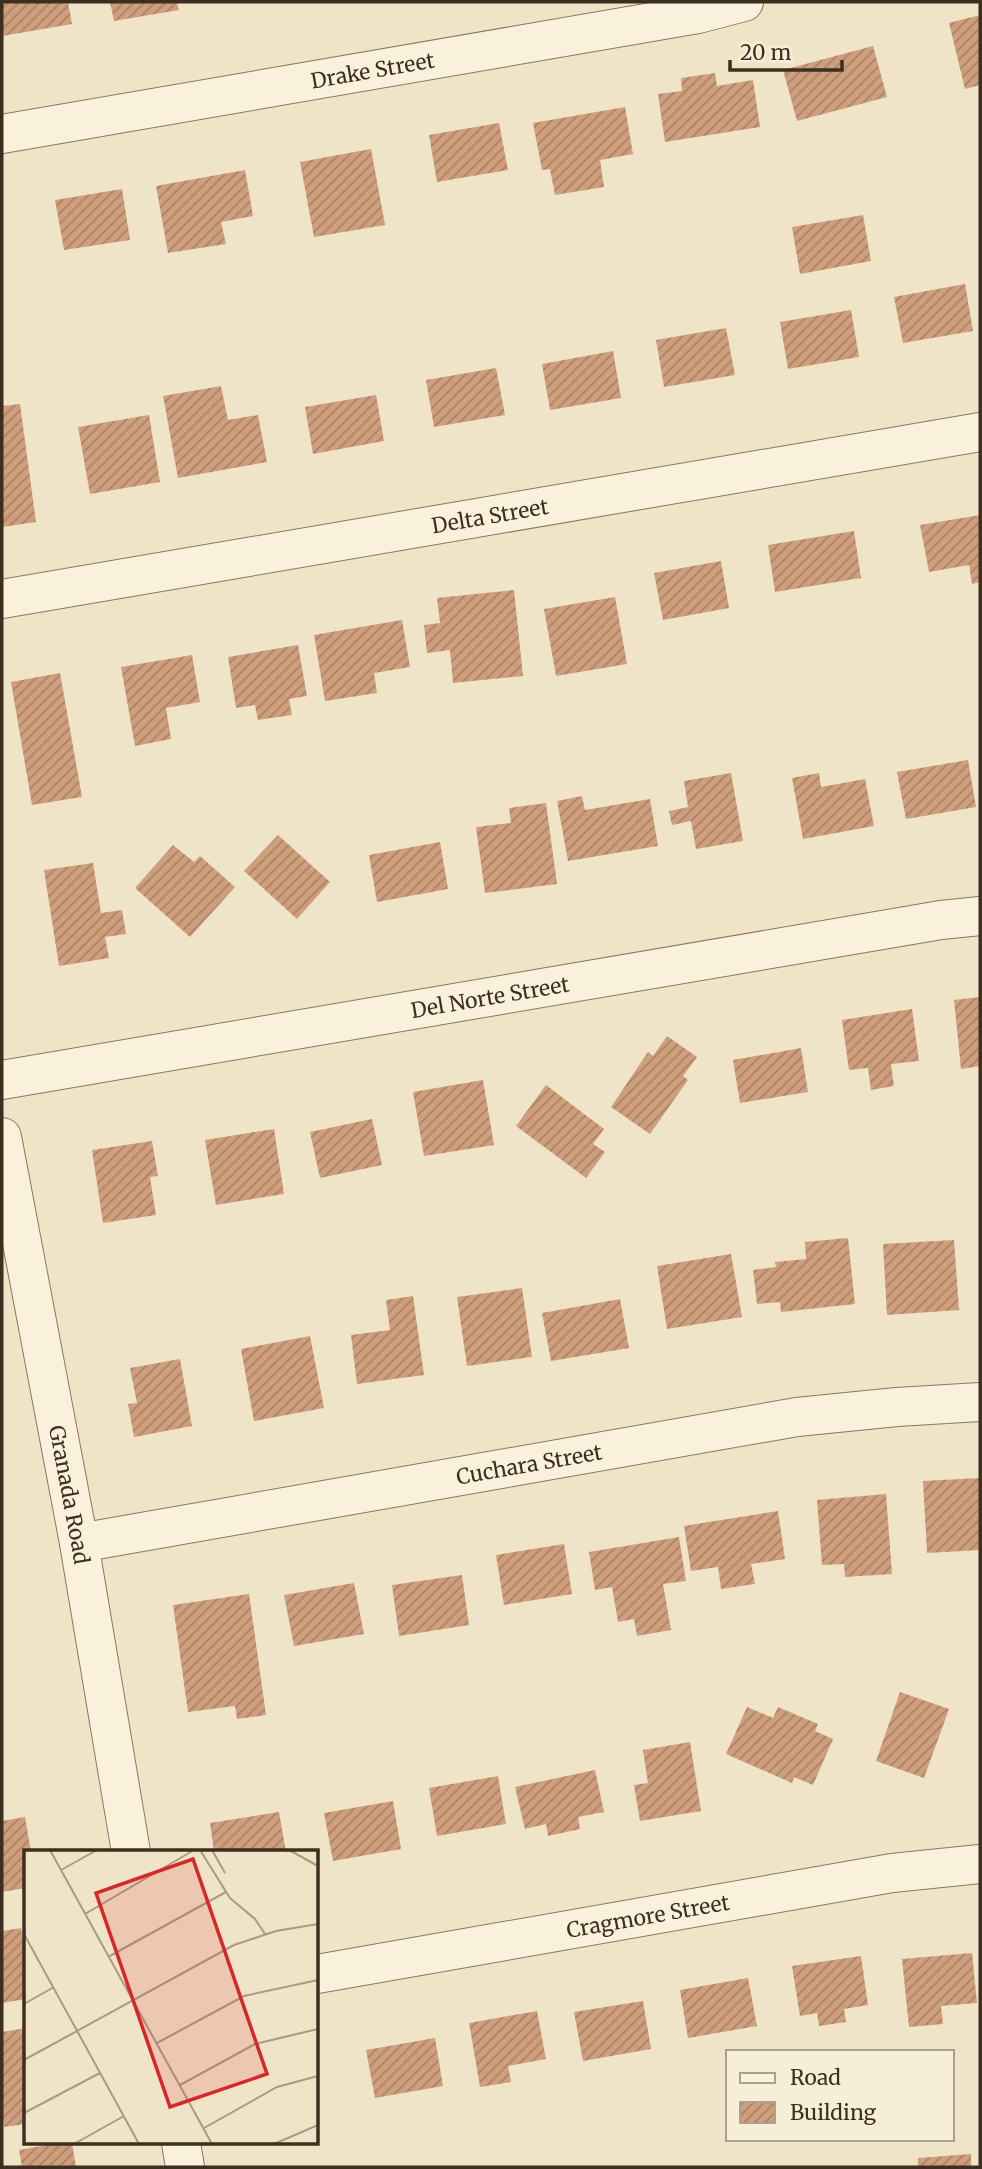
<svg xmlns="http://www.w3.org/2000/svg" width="982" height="2169" viewBox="0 0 982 2169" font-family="Merriweather,serif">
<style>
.building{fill:url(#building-hatch)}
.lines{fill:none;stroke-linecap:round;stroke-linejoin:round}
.street-casing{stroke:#8d765c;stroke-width:40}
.street{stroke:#faf1dc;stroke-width:38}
.labels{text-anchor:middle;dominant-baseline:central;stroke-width:5;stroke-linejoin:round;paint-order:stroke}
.street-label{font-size:21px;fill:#3d2e20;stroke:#f7eed8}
.inset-road{fill:none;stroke:#a89b85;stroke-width:2}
.view{fill:#d62828;fill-opacity:0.15;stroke:#d62828;stroke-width:3.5}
.inset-edge{fill:none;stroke:#3d2e20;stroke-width:3.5}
</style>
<defs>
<pattern id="building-hatch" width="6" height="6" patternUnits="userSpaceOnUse" patternTransform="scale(1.75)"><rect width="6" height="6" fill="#cf9f7d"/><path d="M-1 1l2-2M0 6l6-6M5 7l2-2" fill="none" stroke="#a98266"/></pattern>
</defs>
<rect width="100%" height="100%" fill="#f0e4c8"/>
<!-- building -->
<path class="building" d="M2,2H68L72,24L2,36Z
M110,2H177L179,10L114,21Z
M980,15V85L965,89L949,23Z
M873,46L887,97L797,121L783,70Z
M715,73L717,86L753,80L760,127L665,142L658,94L682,91L681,78Z
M625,107L633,154L600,160L604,187L555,195L550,169L542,170L533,123Z
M499,123L508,170L437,182L429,135Z
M371,149L385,225L314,237L300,162Z
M245,170L253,216L221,222L226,244L168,253L156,186Z
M122,189L130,240L64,250L55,200Z
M863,215L871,261L800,274L792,227Z
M965,284L973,331L903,343L894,297Z
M851,310L859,357L788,369L780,322Z
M726,328L735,375L664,387L656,340Z
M613,351L621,398L550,410L542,364Z
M496,368L505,415L434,427L426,380Z
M221,386L228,420L258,415L267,462L178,478L163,396Z
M376,395L384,441L313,454L305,407Z
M20,404L36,522L2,527V406Z
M149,415L160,482L90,494L78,427Z
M980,515V582L972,584L969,565L929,572L920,525Z
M854,531L861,578L775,592L768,545Z
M721,561L729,608L663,620L654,573Z
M514,590L523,676L453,683L450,650L427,653L424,625L440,623L437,598Z
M615,597L627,664L556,676L544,609Z
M402,620L410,667L374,673L377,693L325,701L314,635Z
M298,645L307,696L289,699L292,715L258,720L255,705L236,708L228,657Z
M192,655L200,702L166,708L171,739L135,746L121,667Z
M60,673L82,797L32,805L11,682Z
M968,760L976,807L906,819L897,772Z
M731,773L743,841L696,849L691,821L672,825L669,811L688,807L684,781Z
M819,773L821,787L865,779L874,826L803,839L792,778Z
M582,796L585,810L650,799L658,846L568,861L557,801Z
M546,803L557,884L485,893L476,827L511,823L509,808Z
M278,835L330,882L297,919L244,871Z
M440,842L448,889L377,902L369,855Z
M173,845L194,862L200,856L235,887L190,937L135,888Z
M93,863L101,913L122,910L126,934L105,937L109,958L59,966L44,870Z
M980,997V1066L961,1069L954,1000Z
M912,1009L919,1061L891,1064L894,1086L871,1090L868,1068L849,1070L842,1020Z
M667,1036L697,1057L683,1076L688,1080L650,1134L611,1107L648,1052L653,1056Z
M801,1048L808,1092L740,1103L733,1060Z
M483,1080L494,1145L424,1156L413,1092Z
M546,1085L604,1129L593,1144L605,1152L586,1178L516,1126Z
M372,1119L382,1165L320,1178L310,1132Z
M274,1129L284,1194L216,1205L205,1140Z
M152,1141L158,1176L150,1177L156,1215L103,1223L92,1150Z
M848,1238L855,1304L781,1312L780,1302L757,1304L753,1270L776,1267L775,1262L806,1259L805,1242Z
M954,1240L959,1310L887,1315L883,1244Z
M731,1254L742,1317L667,1329L657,1266Z
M522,1288L532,1357L467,1366L457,1297Z
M413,1296L424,1375L357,1384L351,1335L390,1330L386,1300Z
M620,1299L629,1348L551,1361L542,1313Z
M310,1336L324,1408L254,1421L241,1349Z
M180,1359L192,1426L134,1437L128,1404L137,1403L130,1368Z
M980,1478V1550L927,1553L923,1481Z
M886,1494L892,1574L845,1577L844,1564L822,1565L817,1500Z
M778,1511L785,1559L751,1564L755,1584L721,1589L718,1567L691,1571L684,1526Z
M679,1537L686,1581L663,1584L671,1630L637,1636L634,1619L618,1622L612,1587L595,1590L589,1552Z
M564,1544L572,1594L504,1605L496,1555Z
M462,1575L469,1625L399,1636L392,1585Z
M354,1583L364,1634L294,1646L284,1595Z
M249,1594L266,1715L237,1719L235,1706L188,1712L173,1605Z
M900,1692L949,1709L924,1778L876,1761Z
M747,1707L773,1718L778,1707L818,1724L815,1731L833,1739L813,1785L794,1777L792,1783L726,1754Z
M690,1742L701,1811L640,1821L634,1785L648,1783L643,1750Z
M595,1770L604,1812L578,1817L580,1829L548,1836L546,1824L525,1829L515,1787Z
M498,1776L506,1824L437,1836L429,1788Z
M393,1801L401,1849L333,1861L324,1813Z
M279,1812L286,1852H214L210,1823Z
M25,1817L31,1852H26V1888L2,1892V1821Z
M21,1928L26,1962V1999L2,2003V1931Z
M972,1953L977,2003L941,2006L943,2024L909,2027L902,1959Z
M861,1956L868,2005L844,2009L846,2022L819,2026L817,2013L800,2016L792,1966Z
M748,1978L757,2026L688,2038L680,1990Z
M643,2001L651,2049L583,2061L574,2012Z
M537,2011L546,2059L508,2066L511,2082L480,2087L469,2023Z
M26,2028V2124L4,2127L2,2110V2032Z
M435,2038L443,2086L375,2098L366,2050Z
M59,2143H72L76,2167H22L19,2150Z
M971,2154V2167H918V2158Z"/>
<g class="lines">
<!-- street casing -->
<g class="street-casing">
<g id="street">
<path id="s1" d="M2,134L698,14L744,2"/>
<path id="s2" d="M2,599L980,432"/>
<path id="s3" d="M2,1080L941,920L980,916"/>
<path id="s4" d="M2,1137L79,1543L131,1852"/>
<path id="s5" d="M79,1543L797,1417L897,1407L980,1402"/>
<path id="s6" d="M317,1974L892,1873L980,1864"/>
<path d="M181,2143L185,2167"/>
</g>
</g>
<!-- street -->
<use href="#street" class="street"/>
</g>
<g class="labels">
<!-- street labels -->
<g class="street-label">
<text stroke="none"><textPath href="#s1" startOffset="376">Drake Street</textPath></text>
<text stroke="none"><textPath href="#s2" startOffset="495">Delta Street</textPath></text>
<text stroke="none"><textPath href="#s3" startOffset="495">Del Norte Street</textPath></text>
<text stroke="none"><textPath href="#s5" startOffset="457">Cuchara Street</textPath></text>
<text stroke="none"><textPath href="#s4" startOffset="364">Granada Road</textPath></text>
<text stroke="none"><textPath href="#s6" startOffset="336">Cragmore Street</textPath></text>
</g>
</g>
<!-- overview -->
<g transform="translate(24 1850)">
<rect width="294" height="294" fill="#f0e4c8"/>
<path class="inset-road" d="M26,0L188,294M176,0L206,48L231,69L241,84M188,0L201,23M265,0L294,16M37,20L73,0M61,64L170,0M0,84L115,294M84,107L202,42M0,154L30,137M133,193L220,146L294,130M0,210L210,95L252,81L294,74M156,235L231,194L294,179M0,263L76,223M180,278L253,237L294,226M50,294L100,266M250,294L294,275"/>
<path class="view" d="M169,9L243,224L146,257L72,43Z"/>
<rect width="294" height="294" class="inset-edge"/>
</g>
<!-- border -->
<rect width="982" height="2169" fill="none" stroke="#3d2e20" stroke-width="7"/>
<!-- legend -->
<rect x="726" y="2050" width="228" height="91" fill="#f7eed8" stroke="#ada18e" stroke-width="2"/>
<rect x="740" y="2073" width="35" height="10" fill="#faf1dc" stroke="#ada18e" stroke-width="2"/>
<text x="790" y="2085" font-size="21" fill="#3d2e20">Road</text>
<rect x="740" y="2102" width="35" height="21" fill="url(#building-hatch)" stroke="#ada18e" stroke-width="2"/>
<text x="790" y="2120" font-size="21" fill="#3d2e20">Building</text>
<!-- scale -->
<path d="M730 60v10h112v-10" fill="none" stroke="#3d2e20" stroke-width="3.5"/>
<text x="740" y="60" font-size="21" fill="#3d2e20" stroke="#f7eed8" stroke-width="5" paint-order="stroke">20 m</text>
</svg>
